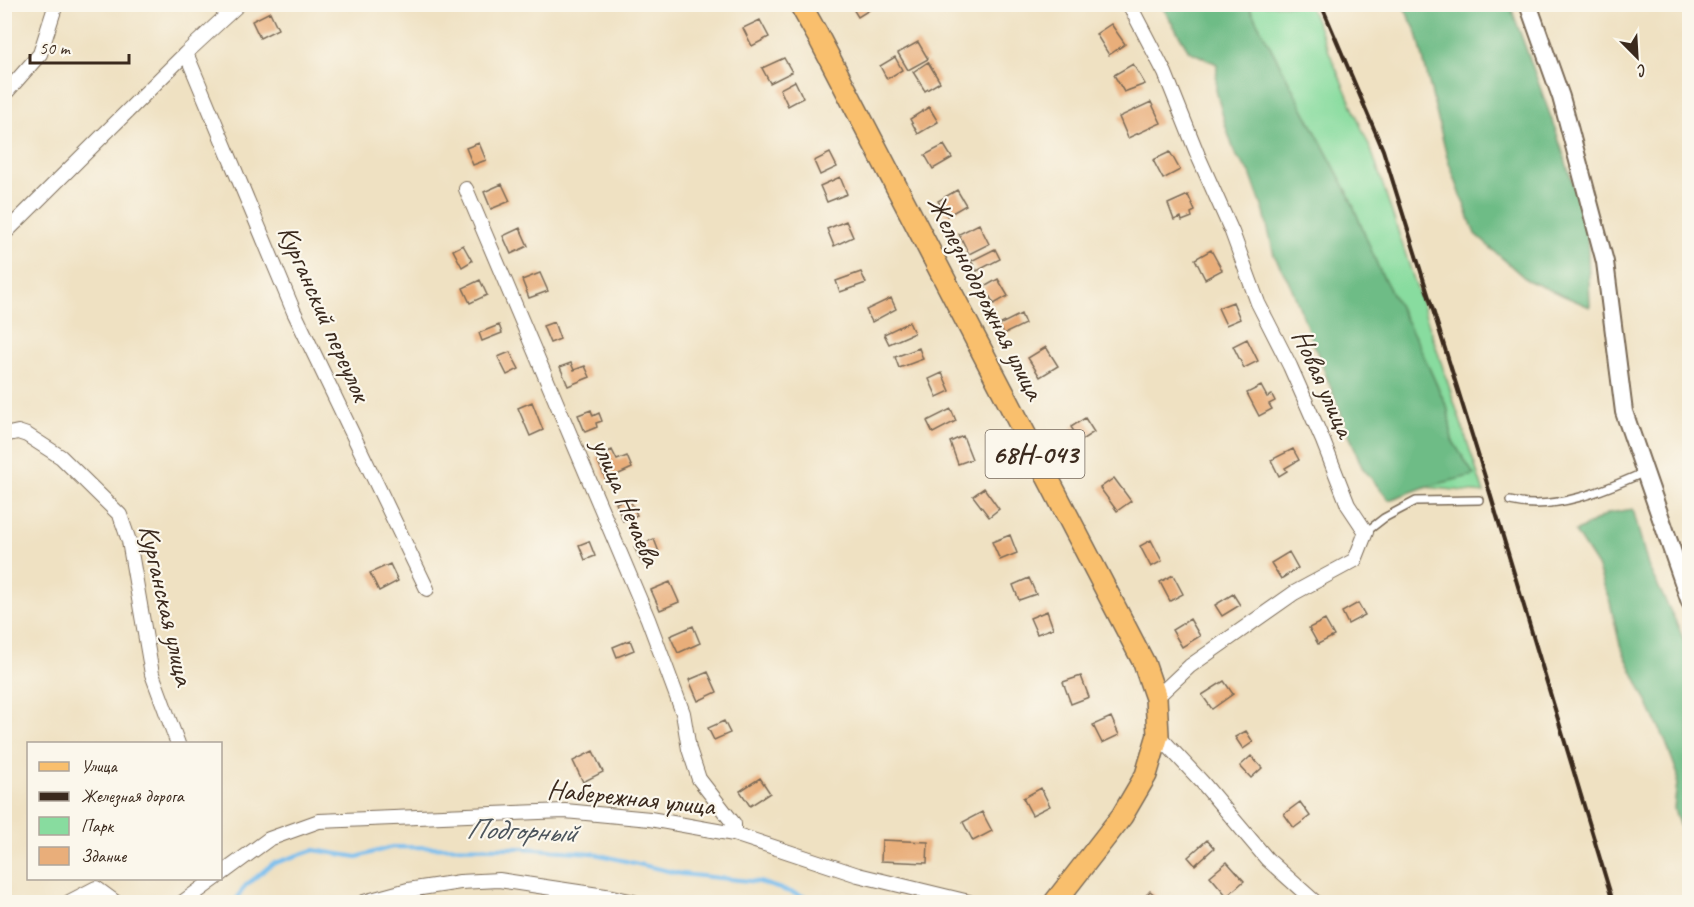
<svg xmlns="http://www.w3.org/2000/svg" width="1694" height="907" viewBox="0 0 1694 907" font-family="Caveat,sans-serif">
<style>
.green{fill:#88dc9f;stroke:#62835e;stroke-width:1.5}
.forest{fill:#6ebc86;stroke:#547352;stroke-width:1.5}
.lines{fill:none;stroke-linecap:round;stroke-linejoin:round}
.stream{stroke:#77beef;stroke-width:4}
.building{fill:#e9ae7a}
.service-casing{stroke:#7a6a57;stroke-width:10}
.minor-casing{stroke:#7a6a57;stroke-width:16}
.tertiary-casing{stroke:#7a6a57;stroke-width:20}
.primary-casing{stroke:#7a6a57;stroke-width:24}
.service{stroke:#fff;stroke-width:7}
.minor{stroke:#fff;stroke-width:14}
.tertiary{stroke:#fff;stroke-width:16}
.primary{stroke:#f9bf6d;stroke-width:21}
.rail{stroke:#3b2a1e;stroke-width:4}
.labels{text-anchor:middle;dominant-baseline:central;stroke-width:4.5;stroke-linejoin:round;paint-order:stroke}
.shield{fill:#fbf7ec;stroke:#75685c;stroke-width:1.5}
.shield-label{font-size:27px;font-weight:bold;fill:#3b2a1e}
.street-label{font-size:28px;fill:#3b2a1e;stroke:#fbf7ec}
.water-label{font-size:30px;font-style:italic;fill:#4d565d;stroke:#fbf7ec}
</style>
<rect width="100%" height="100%" fill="#fbf7ec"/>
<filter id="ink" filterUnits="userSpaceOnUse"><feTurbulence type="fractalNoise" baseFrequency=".0167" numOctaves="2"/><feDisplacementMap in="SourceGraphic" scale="12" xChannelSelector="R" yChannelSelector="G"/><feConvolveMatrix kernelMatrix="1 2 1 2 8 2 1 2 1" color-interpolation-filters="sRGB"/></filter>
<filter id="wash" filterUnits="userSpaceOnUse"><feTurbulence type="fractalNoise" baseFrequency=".008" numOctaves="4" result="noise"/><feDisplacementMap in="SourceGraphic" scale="24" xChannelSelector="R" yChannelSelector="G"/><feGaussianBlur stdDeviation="1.35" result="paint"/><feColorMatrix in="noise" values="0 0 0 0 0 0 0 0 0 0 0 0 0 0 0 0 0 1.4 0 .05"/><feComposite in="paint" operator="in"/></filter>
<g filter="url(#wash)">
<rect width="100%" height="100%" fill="#efe1c2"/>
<!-- green -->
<path class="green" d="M1248,5H1309L1373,155L1484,493L1425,487L1473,474L1452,440L1448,410L1417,341L1379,269L1347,191Z"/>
<!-- forest -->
<path class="forest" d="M1161,5H1248L1347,191L1379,269L1417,341L1448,410L1452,440L1474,475L1425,487L1389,500L1362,467L1291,286L1274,255L1264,212L1250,173L1235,154L1225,124L1216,90L1217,64L1189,51Z
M1403,5H1510L1556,131L1587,228L1590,307L1527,280L1475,234L1447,157L1417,33Z
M1633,509L1648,566L1679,628L1689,655V846L1683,837L1674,809L1678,775L1665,740L1620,645L1610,602L1597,566L1575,532L1609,513Z"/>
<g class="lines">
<!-- stream -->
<path class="stream" d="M235,902L245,886L272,864L314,850L357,857L392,847L521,848L591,853L681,874L759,882L821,902"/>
</g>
<g id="blocks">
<!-- building -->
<path class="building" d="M850,4H872L874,7L858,17Z
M270,12L278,29L260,38L252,21Z
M760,20L769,37L752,46L743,28Z
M1111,24L1125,44L1109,55L1096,34Z
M918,42L928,59L908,70L898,53Z
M895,57L902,70L887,79L880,66Z
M784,58L792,72L770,83L762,68Z
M928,62L940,82L925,91L913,72Z
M1133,64L1145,84L1124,92L1114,75Z
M795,81L803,98L788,106L780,89Z
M1151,102L1161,123L1128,138L1119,117Z
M929,107L938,122L918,134L910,119Z
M479,143L486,160L473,165L466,148Z
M944,145L952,158L933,169L925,155Z
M1170,152L1180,170L1163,179L1153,160Z
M830,153L837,167L820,175L814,161Z
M840,177L847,194L827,202L820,186Z
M502,184L510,201L491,209L484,192Z
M957,190L966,205L947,216L938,201Z
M1188,195L1195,211L1191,213L1192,217L1182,221L1181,217L1174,220L1168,204Z
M846,221L853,237L834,246L827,229Z
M979,224L989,244L969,254L959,234Z
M520,228L528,246L511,254L503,236Z
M463,245L472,261L462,267L453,250Z
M995,249L1000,259L977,271L971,261Z
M1211,250L1222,270L1205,279L1195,259Z
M861,272L866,283L840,292L836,281Z
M540,273L548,291L529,298L522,280Z
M998,279L1008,296L994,304L984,287Z
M480,280L487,295L470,303L463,288Z
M891,298L896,309L872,322L866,310Z
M1233,302L1240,319L1226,325L1218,308Z
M1021,314L1025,324L1004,334L999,325Z
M554,322L560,339L550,343L543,326Z
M909,322L914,333L889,344L884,334Z
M499,325L502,333L482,341L479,333Z
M1247,339L1258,361L1244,368L1233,346Z
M1046,347L1058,366L1040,377L1028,358Z
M919,348L923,359L899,368L895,357Z
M510,352L519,369L507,375L498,357Z
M571,363L574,370L585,366L590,377L568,386L560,367Z
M942,373L950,391L937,397L929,379Z
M1261,386L1267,397L1272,395L1275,401L1269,404L1272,409L1259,416L1247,393Z
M532,402L543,430L530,436L518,408Z
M951,409L956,421L933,433L927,421Z
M591,410L593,416L599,413L602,421L596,423L597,427L585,432L578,415Z
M1085,418L1094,432L1080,441L1071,427Z
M963,436L972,459L958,464L950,442Z
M1293,449L1299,460L1285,468L1287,471L1279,476L1271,460Z
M612,450L617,460L627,456L632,468L606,480L596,457Z
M1114,478L1131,501L1117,511L1100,488Z
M984,488L999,509L989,517L973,496Z
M629,498L637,515L623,521L616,503Z
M1010,535L1017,553L1000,560L992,542Z
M654,539L659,552L654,554L656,559L643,565L634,547Z
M1151,540L1162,561L1151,567L1140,546Z
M589,541L595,556L585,560L579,545Z
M1289,552L1298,568L1281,579L1271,563Z
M390,564L398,581L379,591L370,573Z
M1173,575L1183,594L1170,601L1160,582Z
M1029,578L1036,594L1019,600L1013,585Z
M670,582L679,602L660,610L651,590Z
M1233,594L1240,605L1222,616L1215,605Z
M1358,603L1365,615L1348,624L1342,612Z
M1047,611L1053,628L1037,634L1030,618Z
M1190,619L1200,636L1182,647L1172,630Z
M1325,620L1334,636L1318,644L1309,628Z
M693,626L700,643L678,653L670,636Z
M630,640L634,650L617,657L613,647Z
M708,672L717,692L698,701L689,680Z
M1081,676L1089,697L1071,704L1063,682Z
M1224,681L1233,694L1212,709L1202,695Z
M1111,717L1119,735L1102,743L1093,725Z
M724,721L730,733L714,740L708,728Z
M1246,731L1253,742L1243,749L1235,737Z
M593,751L603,772L583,782L573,761Z
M1251,756L1262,768L1251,778L1240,766Z
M760,778L770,793L750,806L740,791Z
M1041,788L1050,806L1032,815L1023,798Z
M1300,802L1310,816L1294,828L1284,814Z
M982,812L992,831L973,841L963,822Z
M882,840L928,842L927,863L881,861Z
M1207,840L1214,848L1195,865L1188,857Z
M1227,862L1244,881L1227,896L1210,876Z
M1150,891L1162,901L1161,902H1140Z"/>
</g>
</g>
<g filter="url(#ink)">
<use href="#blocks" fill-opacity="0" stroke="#7a6a57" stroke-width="1.5"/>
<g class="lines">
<!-- service casing -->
<g class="service-casing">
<path id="service" d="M1510,501C1554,512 1605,490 1645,472
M1366,532L1384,518L1416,501L1479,500"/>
</g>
<!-- minor casing -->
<g class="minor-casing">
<path id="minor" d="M1129,4L1165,73L1199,158L1232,232L1258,303L1290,366L1323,441L1348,505L1366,532L1355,560L1294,593L1190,666L1156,698
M186,53L294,312L427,589
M4,95L40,54L56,4
M466,189L648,619L683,713L689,749L699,779L734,824V834
M4,234L186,53L239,4
M4,435L18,432L27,435L61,457L120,515L129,541L152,674L178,744
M1158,735L1202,782L1267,859L1315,902
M220,875L269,839L319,821L565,811L650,819L734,834L858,875L969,902
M69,902L96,888L115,902
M183,902L216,878
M364,902L408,890L460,882L499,880L612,897L634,902"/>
</g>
<!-- tertiary casing -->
<g class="tertiary-casing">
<path id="tertiary" d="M1528,4L1561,97L1605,262L1624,412L1690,602"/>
</g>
<!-- primary casing -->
<g class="primary-casing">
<path id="primary" d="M800,4L818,36L1144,663L1156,698L1158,735L1146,775L1122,816L1055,902"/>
</g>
<!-- service -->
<use href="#service" class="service"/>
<!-- minor -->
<use href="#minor" class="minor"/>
<!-- tertiary -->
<use href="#tertiary" class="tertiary"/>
<!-- primary -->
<use href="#primary" class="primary"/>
<!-- rail -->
<path class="rail" d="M1321,4L1383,150L1486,480L1613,902"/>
</g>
</g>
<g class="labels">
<!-- shield labels -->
<rect class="shield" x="985.5" y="430" width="99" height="48" rx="4.5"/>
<g class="shield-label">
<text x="1035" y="454">68Н-043</text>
</g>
<!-- street labels -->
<g class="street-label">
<text transform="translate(986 297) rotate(63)">Железнодорожная улица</text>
<text transform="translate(325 313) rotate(66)">Курганский переулок</text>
<text transform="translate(1324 383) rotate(66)">Новая улица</text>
<text transform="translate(627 502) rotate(67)">улица Нечаева</text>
<text transform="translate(167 605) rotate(77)">Курганская улица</text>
<text transform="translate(631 797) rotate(6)">Набережная улица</text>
</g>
<!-- water labels -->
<g class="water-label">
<text transform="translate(521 830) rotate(2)">Подгорный</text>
</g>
</g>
<!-- margin -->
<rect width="1694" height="907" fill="none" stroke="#fbf7ec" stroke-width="24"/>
<!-- legend -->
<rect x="27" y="742" width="195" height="138" fill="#fbf7ec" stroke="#aea59a" stroke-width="1.5"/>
<rect x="39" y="762" width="30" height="9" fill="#f9bf6d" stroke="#aea59a" stroke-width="1.5"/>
<text x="81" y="772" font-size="18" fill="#3b2a1e">Улица</text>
<rect x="39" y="792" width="30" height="9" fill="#3b2a1e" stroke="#aea59a" stroke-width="1.5"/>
<text x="81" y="802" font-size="18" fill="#3b2a1e">Железная дорога</text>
<rect x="39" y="817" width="30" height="18" fill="#88dc9f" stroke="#aea59a" stroke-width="1.5"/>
<text x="81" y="832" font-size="18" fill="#3b2a1e">Парк</text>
<rect x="39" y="847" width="30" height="18" fill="#e9ae7a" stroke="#aea59a" stroke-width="1.5"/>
<text x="81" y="862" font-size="18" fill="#3b2a1e">Здание</text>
<!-- north arrow -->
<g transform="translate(1637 57) rotate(156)" stroke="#fbf7ec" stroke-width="4.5" paint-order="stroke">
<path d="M0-4.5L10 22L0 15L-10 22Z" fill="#3b2a1e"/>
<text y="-9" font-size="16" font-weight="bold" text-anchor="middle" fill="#3b2a1e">С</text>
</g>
<!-- scale -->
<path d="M30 54v9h99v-9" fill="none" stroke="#3b2a1e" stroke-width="3"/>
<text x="39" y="54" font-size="18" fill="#3b2a1e" stroke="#fbf7ec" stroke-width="4.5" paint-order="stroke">50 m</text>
</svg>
